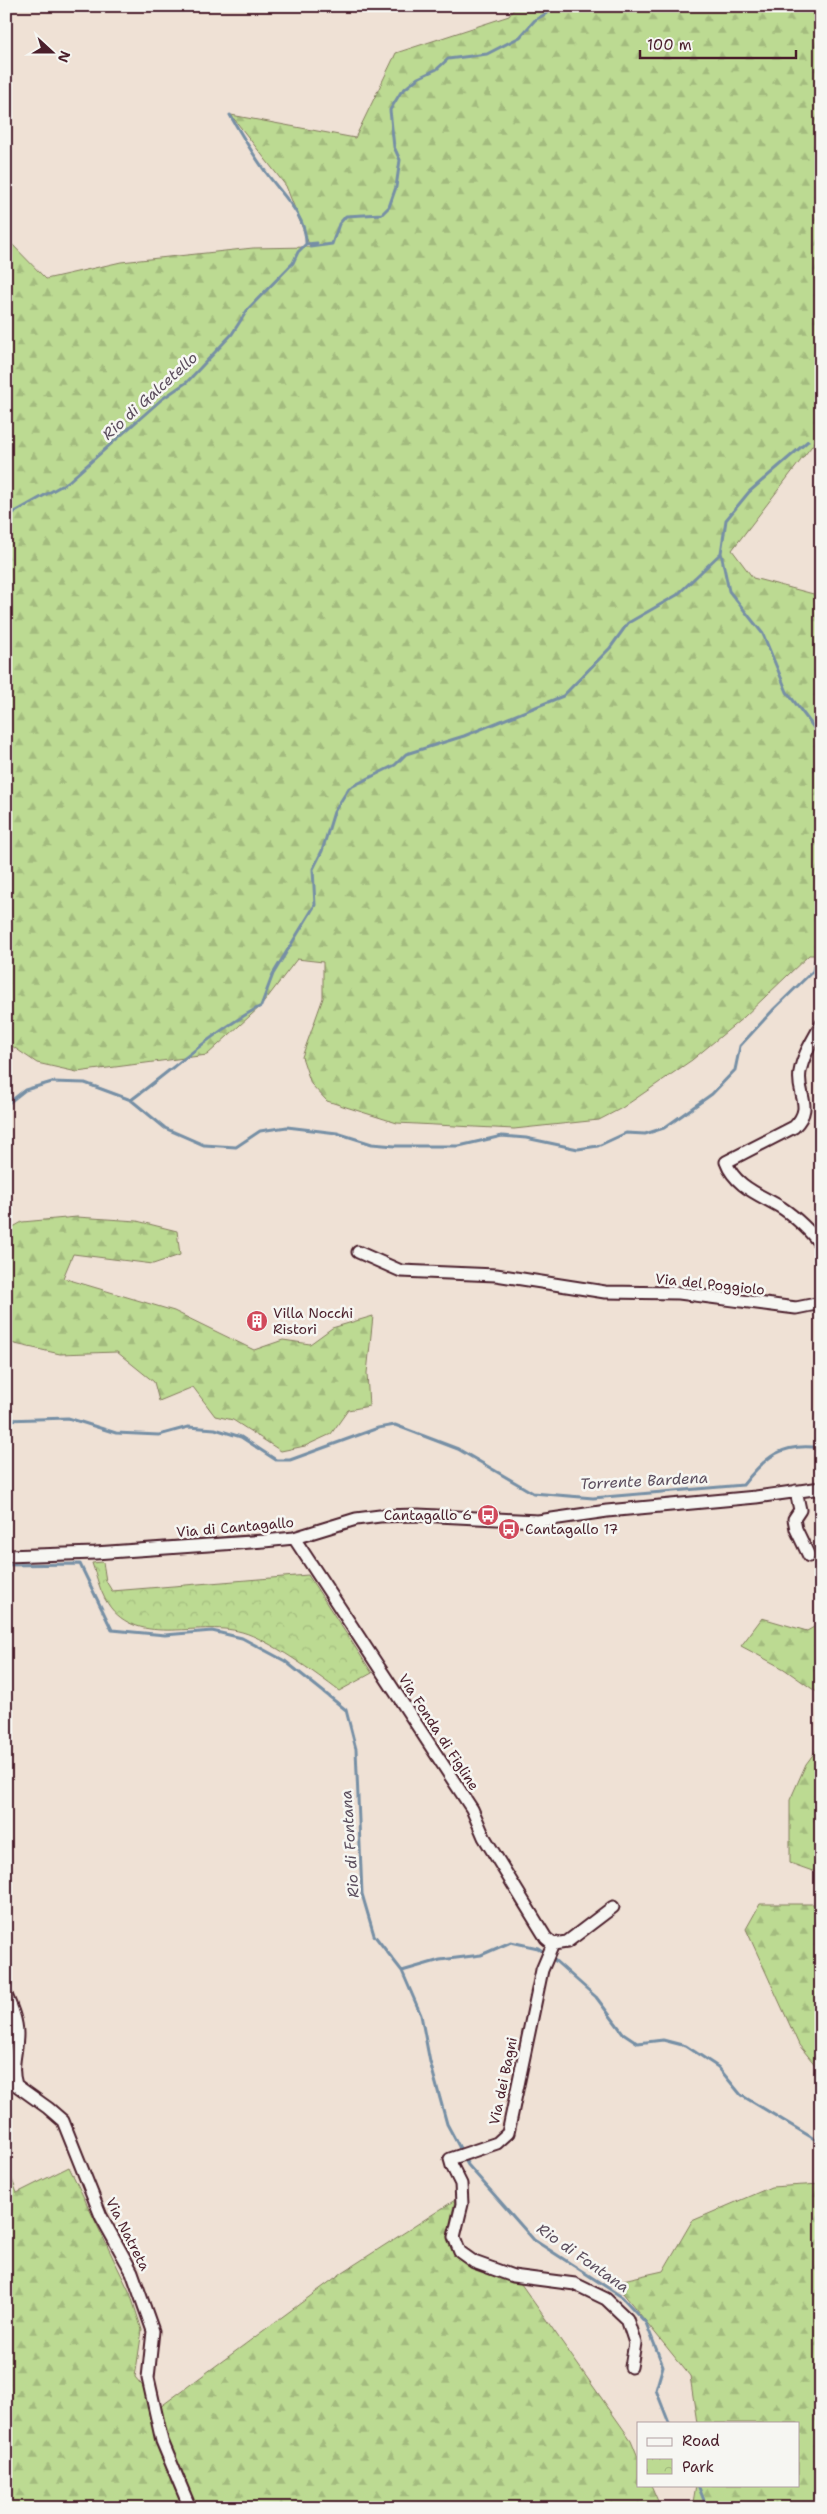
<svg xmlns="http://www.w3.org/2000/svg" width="827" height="2514" viewBox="0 0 827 2514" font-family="'Shantell Sans',sans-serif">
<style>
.forest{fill:url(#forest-firs);stroke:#837c5e}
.park{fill:url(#park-crowns);stroke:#837c5e}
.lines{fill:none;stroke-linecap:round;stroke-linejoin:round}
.stream{stroke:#768fa5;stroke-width:3}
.minor-casing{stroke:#4a1f2b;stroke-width:15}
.minor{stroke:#f6f6f2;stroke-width:11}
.labels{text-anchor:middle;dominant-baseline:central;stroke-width:5;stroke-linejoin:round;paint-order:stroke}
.street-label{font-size:14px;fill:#4a1f2b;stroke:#f6f6f2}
.poi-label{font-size:14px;fill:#4a1f2b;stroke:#f6f6f2;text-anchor:start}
.water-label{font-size:15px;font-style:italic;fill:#5c4e5e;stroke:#f6f6f2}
</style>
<defs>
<pattern id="forest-firs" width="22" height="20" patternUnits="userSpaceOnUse" patternTransform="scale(1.25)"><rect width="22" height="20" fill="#bcda92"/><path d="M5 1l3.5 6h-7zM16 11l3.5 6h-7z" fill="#a3bb7e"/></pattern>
<pattern id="park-crowns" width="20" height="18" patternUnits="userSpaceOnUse" patternTransform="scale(1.25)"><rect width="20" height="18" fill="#bcda92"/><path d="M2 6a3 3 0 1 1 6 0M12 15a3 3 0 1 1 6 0" fill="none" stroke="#a3bb7e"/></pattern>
</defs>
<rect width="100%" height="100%" fill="#efe1d5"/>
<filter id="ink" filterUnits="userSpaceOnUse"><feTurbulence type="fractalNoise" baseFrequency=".02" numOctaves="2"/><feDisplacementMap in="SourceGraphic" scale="10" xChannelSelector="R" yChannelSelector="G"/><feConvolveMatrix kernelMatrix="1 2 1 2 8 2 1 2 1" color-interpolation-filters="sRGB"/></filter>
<g filter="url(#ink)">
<!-- forest -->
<path class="forest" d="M516,6H821V434L732,550L753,578L821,596V955H809L744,1017L692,1060L622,1108L599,1120L514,1129L397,1123L327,1101L311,1084L302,1057L323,998V962L297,959L261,1006L207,1055L77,1072L37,1063L6,1042V238L46,279L121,262L253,248L310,247L286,186L231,115L355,138L396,53L509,16Z
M77,1217L137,1221L177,1231L180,1255L153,1264L73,1254L63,1278L174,1311L254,1350L283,1340L310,1344L332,1328L373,1316L367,1373L369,1406L348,1410L331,1434L305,1446L281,1451L233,1420L215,1416L193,1387L159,1401L154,1382L117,1352L60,1354L6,1342V1231L22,1222Z
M762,1618L807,1631L821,1623V1695L784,1669L741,1646Z
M821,1744V1874L790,1863V1800L806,1764Z
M760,1904H821V2072L799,2045L746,1929Z
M6,2163L17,2193L69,2167L130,2293L142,2330L135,2377L160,2407L343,2272L455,2200L447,2237L469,2267L521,2284L631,2440L638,2457V2485H651L661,2508H6Z
M821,2184V2508H692L696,2485H798V2423H697L690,2376L614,2282L663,2271L692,2221L771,2187Z"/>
<!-- park -->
<path class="park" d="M103,1562L106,1581L112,1591L308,1575L372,1673L339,1691C317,1674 268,1639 242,1632C196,1619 134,1651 105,1599C99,1588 96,1574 92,1563Z"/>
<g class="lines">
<!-- stream -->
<path class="stream" d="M230,115C241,134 252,153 265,171C280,193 307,215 306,244
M808,441L749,492L726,520L721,553L729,591L763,634L787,692L821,737
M6,517L68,482L162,399L187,382L232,334L248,309L293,263L298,252L306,244L317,243L310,247L332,244L339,224L346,216L382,214L389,207L396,187L400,160L394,147L390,110L401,92L418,78L437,69L448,59L487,54L520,37L535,20L559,6
M131,1100C174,1068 214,1031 261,1006L273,974L315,905L313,869L322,851L334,812L349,788L395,765L406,754L464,736L563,696L610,648L628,623L677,595L721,553
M6,1105L25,1090L52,1082L85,1083L131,1100L165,1128L204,1145L236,1147L260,1131L287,1127L337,1133L372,1144L395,1146H459L502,1136L526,1138L578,1149L598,1146L626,1133L645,1134L664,1128L712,1094L735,1070L740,1046L774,1009L813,971L821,931
M6,1420L68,1418L116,1433L159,1435L188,1427L215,1429L241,1437L276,1460H290L378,1428L395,1425L458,1449L533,1493L593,1498L743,1485C765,1457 782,1442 821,1448
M6,1565L80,1564L112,1630L165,1635L212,1631L242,1638L285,1661L346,1710L356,1749L362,1894L374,1935L402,1971L421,2015L430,2062L447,2124L462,2152
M551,1957L596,1997L623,2033L638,2043L663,2040L686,2046L718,2067L741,2095L821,2143
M402,1971L440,1960L481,1955L511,1942L538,1948L546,1954
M464,2158L468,2165L534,2240L622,2297L646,2323L663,2366L656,2390L669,2423
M698,2485L707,2508"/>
<!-- minor casing -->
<g class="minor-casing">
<path id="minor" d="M821,1025C813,1040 803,1055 800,1072C796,1095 815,1106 794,1127L726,1162C735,1187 761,1195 782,1208C794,1216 813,1233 821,1246
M358,1252L401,1271L496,1275L605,1292L679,1293L796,1308L821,1303
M796,1491L800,1510L794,1519L796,1529L809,1556
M294,1538L472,1809L484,1837L546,1938L553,1944
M6,1556L95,1553L264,1541L294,1538L356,1519L380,1516L418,1515L538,1521L607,1511L756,1497L821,1488
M553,1944L542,1970L508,2133L497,2143L450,2159L452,2166L461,2184L462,2204L454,2237L460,2252L474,2262L513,2276L575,2284L606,2299L627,2319L635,2343L631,2367
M553,1944L567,1942L613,1907
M6,1995C11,2007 17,2020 17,2034C17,2053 10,2066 16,2085L48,2108L63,2121L101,2216L132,2272L153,2331L148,2378L162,2441L190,2508"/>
</g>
<!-- minor -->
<use href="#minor" class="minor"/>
</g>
</g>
<!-- icons -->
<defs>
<g id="building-disc" transform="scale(1.125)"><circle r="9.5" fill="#d1495b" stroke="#f6f6f2"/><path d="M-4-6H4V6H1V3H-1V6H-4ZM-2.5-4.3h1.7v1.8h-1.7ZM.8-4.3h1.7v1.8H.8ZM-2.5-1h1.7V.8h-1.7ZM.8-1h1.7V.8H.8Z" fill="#fff"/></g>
<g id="bus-disc" transform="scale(1.125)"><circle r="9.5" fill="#d1495b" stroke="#f6f6f2"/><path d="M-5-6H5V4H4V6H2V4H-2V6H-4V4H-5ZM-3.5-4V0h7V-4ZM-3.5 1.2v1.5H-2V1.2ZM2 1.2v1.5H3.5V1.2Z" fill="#fff"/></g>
</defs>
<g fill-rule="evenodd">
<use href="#building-disc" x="257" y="1321"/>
<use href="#bus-disc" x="488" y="1515"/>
<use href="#bus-disc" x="509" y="1529"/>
</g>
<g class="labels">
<!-- street labels -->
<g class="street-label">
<text transform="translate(710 1284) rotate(6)">Via del Poggiolo</text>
<text transform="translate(235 1527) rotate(-5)">Via di Cantagallo</text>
<text transform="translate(439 1732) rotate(57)">Via Fonda di Figline</text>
<text transform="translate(503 2081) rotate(-78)">Via dei Bagni</text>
<text transform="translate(128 2234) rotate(63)">Via Natreta</text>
</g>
<!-- poi labels -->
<g class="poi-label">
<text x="273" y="1313">Villa Nocchi<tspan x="273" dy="16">Ristori</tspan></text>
<text x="472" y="1515" text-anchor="end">Cantagallo 6</text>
<text x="525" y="1529">Cantagallo 17</text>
</g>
<!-- water labels -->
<g class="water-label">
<text transform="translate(150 396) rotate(-42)">Rio di Galcetello</text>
<text transform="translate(644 1481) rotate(-3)">Torrente Bardena</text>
<text transform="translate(350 1844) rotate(-94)">Rio di Fontana</text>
<text transform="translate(583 2258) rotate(35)">Rio di Fontana</text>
</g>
</g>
<!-- margin -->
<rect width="827" height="2514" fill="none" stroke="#f6f6f2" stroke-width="25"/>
<rect x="12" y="12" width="802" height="2489" fill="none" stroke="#4a1f2b" stroke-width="2" filter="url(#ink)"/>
<!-- legend -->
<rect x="637" y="2422" width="162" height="65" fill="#f6f6f2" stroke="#b1a0a2"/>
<rect x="647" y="2438" width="25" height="8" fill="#f6f6f2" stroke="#b1a0a2"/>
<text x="682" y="2446" font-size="15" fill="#4a1f2b">Road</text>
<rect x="647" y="2459" width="25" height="15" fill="url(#park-crowns)" stroke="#b1a0a2"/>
<text x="682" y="2472" font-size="15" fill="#4a1f2b">Park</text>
<!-- north arrow -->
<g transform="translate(52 52) rotate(111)" stroke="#f6f6f2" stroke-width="4" paint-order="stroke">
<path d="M0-4L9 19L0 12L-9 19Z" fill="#4a1f2b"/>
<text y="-8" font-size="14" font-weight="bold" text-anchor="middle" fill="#4a1f2b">N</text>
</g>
<!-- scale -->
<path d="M640 50v8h156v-8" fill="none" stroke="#4a1f2b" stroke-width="2.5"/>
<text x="647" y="50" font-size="15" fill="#4a1f2b" stroke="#f6f6f2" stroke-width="4" paint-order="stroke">100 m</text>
</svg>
